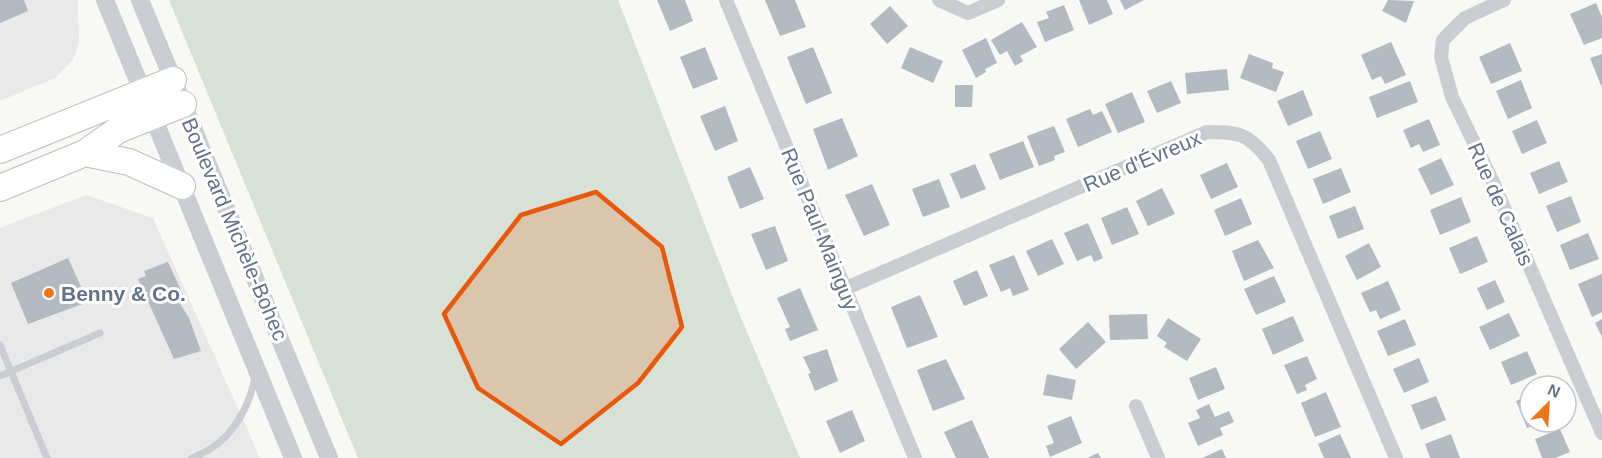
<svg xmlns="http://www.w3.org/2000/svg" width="1602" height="458" viewBox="0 0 1602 458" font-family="Arial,sans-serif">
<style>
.built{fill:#e8e9e8}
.green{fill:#d8e1d6}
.building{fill:#b4bac2}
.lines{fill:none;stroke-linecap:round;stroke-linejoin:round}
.motorway-casing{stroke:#bcbec2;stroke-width:28}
.service{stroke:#cacdd1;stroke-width:7}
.minor{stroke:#cacdd1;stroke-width:14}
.tertiary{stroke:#cacdd1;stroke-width:18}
.motorway{stroke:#fff;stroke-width:26}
.marked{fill:#e8590c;fill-opacity:0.2;stroke:#e8590c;stroke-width:4.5;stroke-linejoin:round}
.poi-dot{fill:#f3731a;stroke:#fff;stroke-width:2}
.labels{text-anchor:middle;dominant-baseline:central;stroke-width:6;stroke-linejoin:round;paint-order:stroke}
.street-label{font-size:21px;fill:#647289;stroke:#fff}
.poi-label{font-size:21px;font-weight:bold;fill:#647289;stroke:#fff;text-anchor:start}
</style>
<rect width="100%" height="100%" fill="#f8f8f5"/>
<!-- built -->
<path class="built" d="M0,0H78L79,44L72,61L55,78L0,101Z
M86,195L153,218L260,458H0V228Z"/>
<!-- green -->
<path class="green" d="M169,0H618L739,313L800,458H358Z"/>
<!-- building -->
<path class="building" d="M0,0H24L28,11L0,23Z
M657,0H685L693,21L670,31Z
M765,0H795L806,27L780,36Z
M1079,0H1107L1113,14L1089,25Z
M1120,0H1144L1125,10Z
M1388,0L1414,1L1406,23L1382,11Z
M1596,3L1602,17V38L1584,45L1570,14Z
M1064,5L1074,30L1045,42L1037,22L1049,18L1046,12Z
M890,6L908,26L887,44L870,24Z
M1022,22L1037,47L1020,56L1023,61L1015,66L1007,51L1000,55L991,40Z
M986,38L997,63L985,69L986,72L976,78L962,50Z
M1391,42L1406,75L1385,84L1381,76L1372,80L1361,55Z
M1510,43L1522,71L1491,84L1479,57Z
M705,47L718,79L693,89L680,57Z
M813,47L832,93L806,104L787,57Z
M910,47L943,61L933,83L901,68Z
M1249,54L1273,63L1272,68L1284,72L1276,92L1240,78Z
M1602,54V88L1590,58Z
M1227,69L1229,90L1187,94L1185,73Z
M1521,80L1532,108L1508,119L1496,91Z
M1171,81L1181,103L1157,113L1147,91Z
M1410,81L1418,102L1377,118L1369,97Z
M955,85H973L972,107H955Z
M1303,90L1313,115L1288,126L1277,101Z
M1132,92L1145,122L1118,133L1105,104Z
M725,106L738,141L715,151L700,116Z
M1090,109L1093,115L1102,111L1112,132L1078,147L1066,119Z
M842,118L858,156L828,170L813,129Z
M1429,119L1440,145L1423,152L1419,144L1411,148L1403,130Z
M1537,120L1547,143L1522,154L1512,131Z
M1054,126L1065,152L1054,156L1055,160L1039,166L1027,136Z
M1320,131L1332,159L1308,169L1296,141Z
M1023,141L1034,167L1000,180L989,154Z
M1441,158L1454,185L1431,195L1418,169Z
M1559,161L1568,182L1539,194L1530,173Z
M1227,163L1238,187L1211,199L1200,175Z
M975,164L986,189L961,199L950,174Z
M750,167L764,199L740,209L727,177Z
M1341,168L1351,192L1323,204L1313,179Z
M939,179L950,207L923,217L912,189Z
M872,184L890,225L864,236L845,195Z
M1162,188L1175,214L1148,226L1136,201Z
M1571,196L1581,222L1557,232L1546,206Z
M1461,197L1471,222L1440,235L1430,210Z
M1241,198L1252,224L1225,236L1214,210Z
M1355,206L1364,229L1338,239L1329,216Z
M1127,207L1139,234L1112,245L1101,218Z
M1088,223L1103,258L1094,262L1091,255L1077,261L1064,233Z
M775,226L788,261L766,270L751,234Z
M1588,233L1599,259L1570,270L1560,245Z
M1477,236L1488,262L1460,274L1449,248Z
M1052,239L1064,264L1038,276L1026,251Z
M1258,240L1274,268L1244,281L1232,251Z
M1369,243L1381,267L1357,280L1345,256Z
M1014,255L1029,290L1013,296L1010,288L1001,292L989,265Z
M68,258L88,302L28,324L11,283Z
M168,262L185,299L179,302L189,318L201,351L174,359L138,279L146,276L144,271Z
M977,270L988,296L964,306L953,281Z
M1602,274V312L1592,317L1578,284Z
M1274,276L1286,302L1256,315L1244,289Z
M1495,280L1505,302L1487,310L1477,288Z
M1388,281L1401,310L1380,319L1376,310L1370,312L1361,293Z
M800,288L818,330L790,341L785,329L790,327L777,298Z
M920,295L938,337L907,348L891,307Z
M1509,313L1520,336L1490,350L1479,327Z
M1147,314L1148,339L1110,340L1109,315Z
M1293,316L1304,341L1273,355L1262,329Z
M1168,318L1201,339L1187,361L1164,347L1167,343L1157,336Z
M1405,319L1416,345L1388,356L1377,331Z
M1602,319V337L1595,323Z
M1088,322L1106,342L1076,369L1059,349Z
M827,349L838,381L815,391L808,374L811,373L803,357Z
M1527,351L1537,374L1511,385L1501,362Z
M1307,356L1317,379L1305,385L1307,390L1297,394L1284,365Z
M1419,358L1429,382L1404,393L1393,369Z
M946,359L965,399L933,411L917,370Z
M1216,367L1225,389L1198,400L1189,378Z
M1047,374L1076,380L1072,400L1043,395Z
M1326,392L1341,427L1315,437L1301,403Z
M1530,395V422H1541L1527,428L1516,401Z
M1436,396L1446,420L1421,430L1411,405Z
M1209,404L1215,417L1229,411L1234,422L1220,428L1223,435L1198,446L1188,423L1200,418L1196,410Z
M852,410L865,441L840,453L826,421Z
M1071,416L1082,443L1050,457L1046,446L1054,443L1047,426Z
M972,420L981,440L989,458H956L944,432Z
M1560,429L1570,452L1555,458H1542L1535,439Z
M1340,434L1351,458H1324L1318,444Z
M1451,434L1460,458H1430L1425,444Z
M1222,449L1226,458H1202Z
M1098,453L1101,458H1087Z"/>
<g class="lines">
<!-- motorway casing -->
<g class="motorway-casing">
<path id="motorway" d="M0,150L173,80
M85,153L129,162L182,186
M0,188L85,153L118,130L183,104"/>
</g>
<!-- service -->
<path class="service" d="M0,345L47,458
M0,376L100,333
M192,458C228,445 248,413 255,377"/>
<!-- minor -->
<path class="minor" d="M726,0L915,458
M939,0L968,13L998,0
M1504,0L1465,18L1443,40L1441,57L1452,97L1492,180L1602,433
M844,289L1207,132C1239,132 1248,133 1269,160L1396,458
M1136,406L1158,458"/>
<!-- tertiary -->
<path class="tertiary" d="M105,0L293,458
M140,0L329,458"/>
<!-- motorway -->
<use href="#motorway" class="motorway"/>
</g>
<!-- marked area -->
<path class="marked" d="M596,192L662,247L682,327L638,383L561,444L478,388L444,314L521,215Z"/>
<!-- markers -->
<circle class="poi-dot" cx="49" cy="293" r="6"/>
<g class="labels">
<!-- street labels -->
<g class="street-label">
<text transform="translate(1142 161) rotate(-23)">Rue d'Évreux</text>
<text transform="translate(1501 204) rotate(66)">Rue de Calais</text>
<text transform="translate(235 229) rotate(67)">Boulevard Michèle-Bohec</text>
<text transform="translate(820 229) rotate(68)">Rue Paul-Mainguy</text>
</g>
<!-- poi labels -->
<g class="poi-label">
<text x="61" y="293">Benny &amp; Co.</text>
</g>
</g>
<!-- north arrow -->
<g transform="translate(1548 404) rotate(24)"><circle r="28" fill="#ffffff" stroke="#c1c7d0" stroke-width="1.5"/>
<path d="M0-4.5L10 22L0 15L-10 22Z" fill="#f3731a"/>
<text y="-9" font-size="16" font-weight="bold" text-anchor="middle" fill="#647289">N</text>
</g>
</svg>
